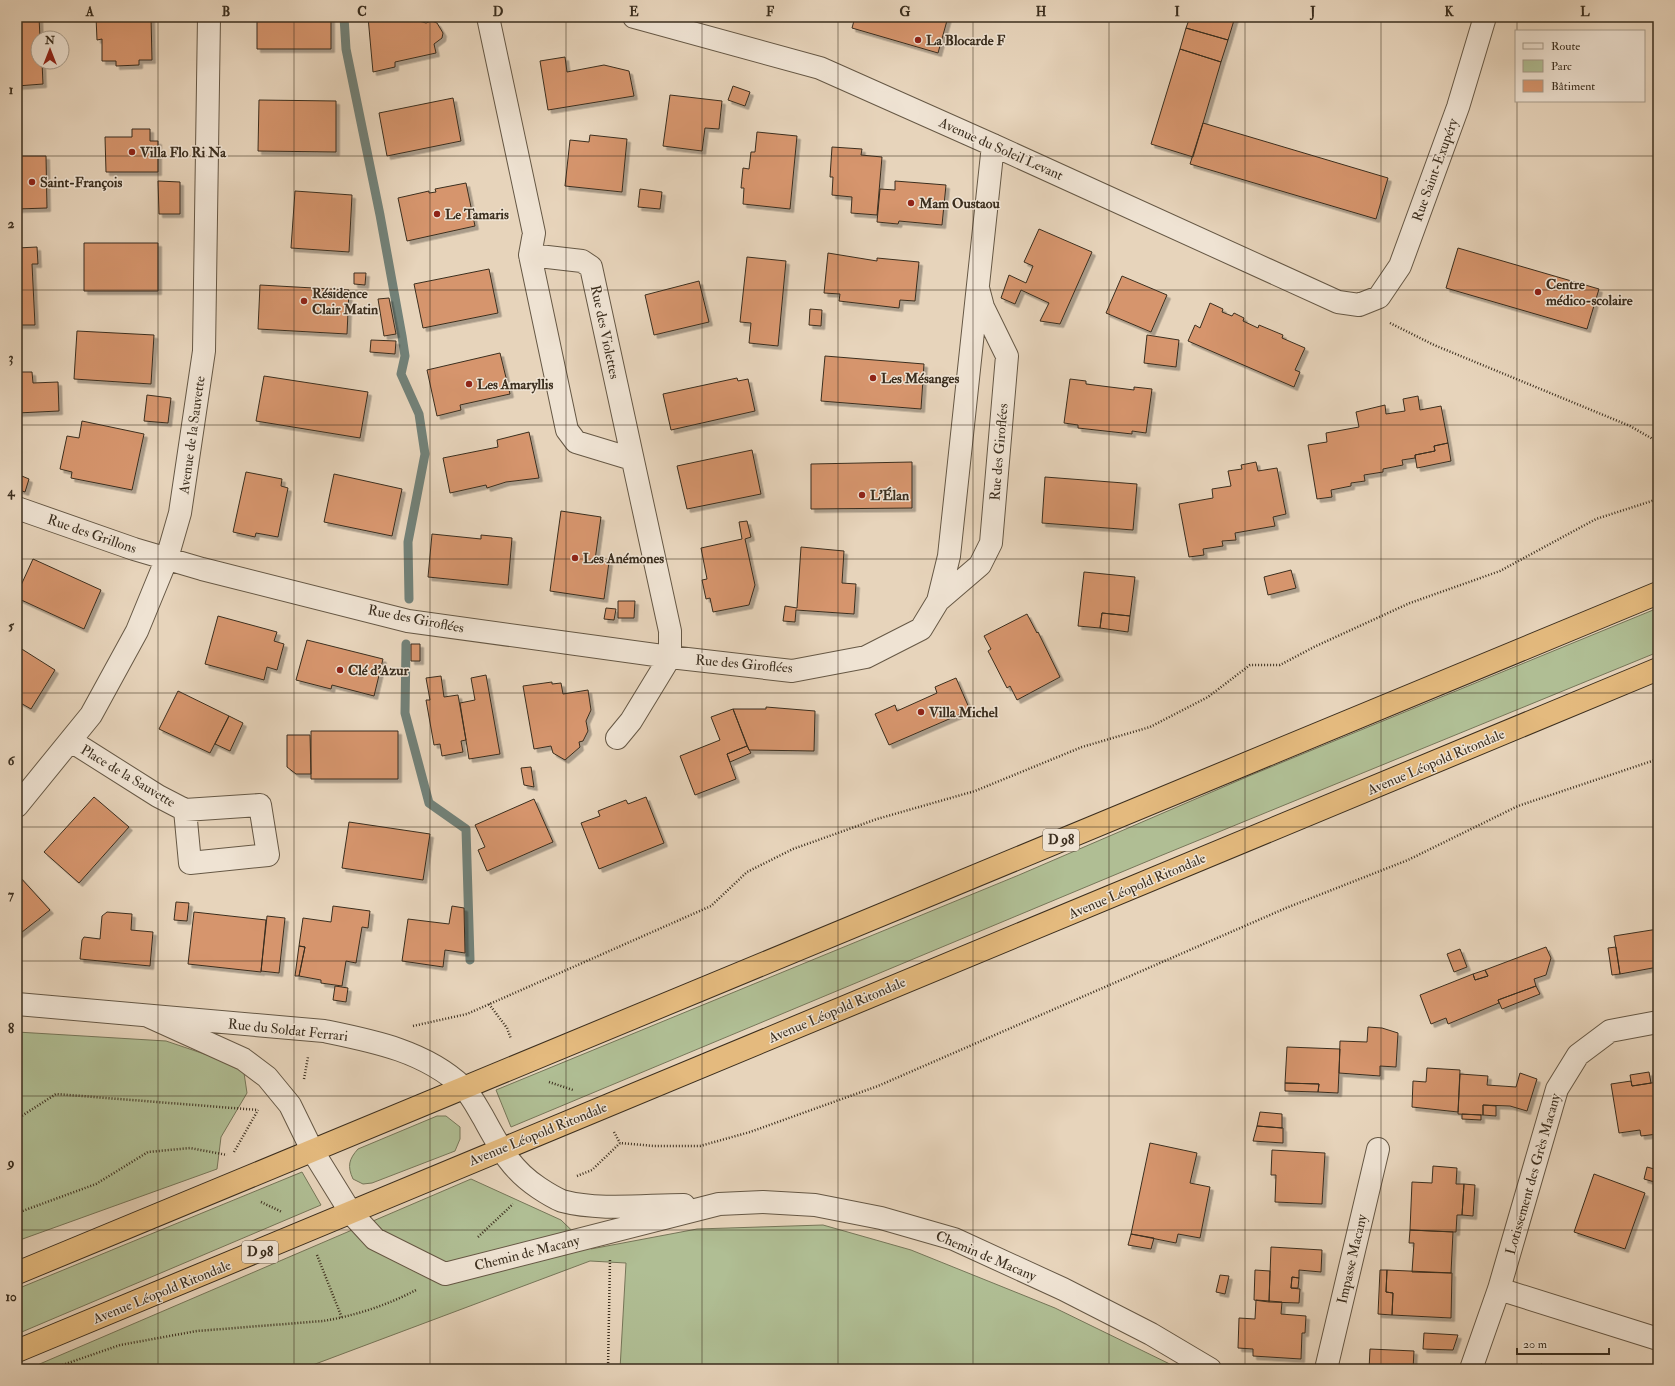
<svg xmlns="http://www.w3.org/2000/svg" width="1675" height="1386" viewBox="0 0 1675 1386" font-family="'IM FELL Double Pica',serif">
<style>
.green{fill:#b0be94;stroke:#767659}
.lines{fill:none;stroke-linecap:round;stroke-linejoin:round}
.stream{stroke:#728178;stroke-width:9}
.building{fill:#d6956d;stroke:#3b2e1e;filter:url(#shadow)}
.minor-casing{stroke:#665845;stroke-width:24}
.trunk-casing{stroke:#3b2e1e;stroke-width:24}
.path{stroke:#3b2e1e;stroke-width:2.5;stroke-dasharray:1 2;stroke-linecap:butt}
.minor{stroke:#efe3d3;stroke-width:22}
.trunk{stroke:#e4ba7e;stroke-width:22}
.grid{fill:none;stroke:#3b2e1e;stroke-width:1;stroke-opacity:0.55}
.poi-dot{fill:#8f2418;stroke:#efe3d3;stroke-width:1.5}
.labels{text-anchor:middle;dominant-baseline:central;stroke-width:3;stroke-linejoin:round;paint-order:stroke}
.shield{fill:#efe3d3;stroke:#716454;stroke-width:1}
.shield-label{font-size:13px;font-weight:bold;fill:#3b2e1e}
.poi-label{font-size:14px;font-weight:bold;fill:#3b2e1e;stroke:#efe3d3;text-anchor:start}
.street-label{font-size:14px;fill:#3b2e1e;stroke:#efe3d3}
.neatline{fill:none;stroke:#3b2e1e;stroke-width:1.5}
.grid-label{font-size:13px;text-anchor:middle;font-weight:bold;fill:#3b2e1e}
</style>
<defs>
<filter id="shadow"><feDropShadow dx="3.5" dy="3.5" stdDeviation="0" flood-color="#0004"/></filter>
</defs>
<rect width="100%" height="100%" fill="#e7d4bb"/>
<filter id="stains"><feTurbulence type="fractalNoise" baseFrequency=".005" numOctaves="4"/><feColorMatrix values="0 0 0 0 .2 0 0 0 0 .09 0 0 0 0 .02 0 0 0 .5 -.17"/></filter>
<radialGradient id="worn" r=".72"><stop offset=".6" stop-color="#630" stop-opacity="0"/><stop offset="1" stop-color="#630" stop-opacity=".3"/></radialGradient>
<!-- green -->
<path class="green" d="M1658,608V652L1160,856L511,1127L496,1090L1019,875L1249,776Z
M17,1032L166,1041L231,1063L244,1073L247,1093L221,1137L217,1169L17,1241Z
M437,1116H446L460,1127V1139L455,1151L372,1183L363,1184L353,1179C347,1166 349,1159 358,1149Z
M302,1172L321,1205L17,1334V1289Z
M471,1179L561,1220L591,1249L697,1229L823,1225L911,1250L1055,1308L1180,1369H620L626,1263L590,1261L302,1369H28Z"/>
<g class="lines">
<!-- stream -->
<path class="stream" d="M344,17L346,49L380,215L402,336L405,356L401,374L419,414L425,454L408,542L409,599
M406,644L405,713L429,803L466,829L470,960"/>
</g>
<!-- building -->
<path class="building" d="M17,17H39L40,38H38V62H42L43,84L17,86Z
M96,17H151L152,60H139V65L116,66V61H102V39L97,40Z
M257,17H331V49H257Z
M368,17H405L426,23L432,21L437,23L443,33L442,38L434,44L436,53L395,62V67L373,72Z
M855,17H948L938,53L852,28Z
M1190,17H1235L1228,40L1186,28Z
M1186,28L1228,40L1221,62L1180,49Z
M1180,49L1221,62L1193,157L1151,144Z
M565,57L567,72L604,65L629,71L634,96L548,110L540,61Z
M733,86L750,92L745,106L728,100Z
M670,95L722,101L719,129L705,128L702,151L663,146Z
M453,98L461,141L387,156L379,113Z
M259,100L336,101V152L258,151Z
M1203,123L1388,178L1376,219L1190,164Z
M132,129H150V141H158V172H106L105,137H132Z
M757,132L797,136L790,209L743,204L744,188H741L743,168L749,169L751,152H755Z
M590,135L627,139L622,192L565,186L570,140L589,142Z
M832,147L862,149L861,155L882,157L877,215L851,213L852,197L832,195L833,177H830Z
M17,156H46L47,208L17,209Z
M158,181L180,182V214H159Z
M895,181L946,185L942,225L899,221L898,224L877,222L880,189L895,190Z
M466,183L475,226L407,241L398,198L429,191V193L436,192L435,189Z
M640,189L662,192L660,209L638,207Z
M295,191L352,195L349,252L291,248Z
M1039,229L1092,252L1060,324L1040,321L1049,303L1021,290L1015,304L1001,298L1009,275L1026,283L1033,266L1024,262Z
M84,243H158V291H84Z
M37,247L38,264H32L35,325H17V248Z
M1458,248L1599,289L1587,329L1446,288Z
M828,253L877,261V258L919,262L915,301L900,300L899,308L839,301L840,294L824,293Z
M747,257L786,261L778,346L749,343L751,323L740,322Z
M489,269L498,313L423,328L414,284Z
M354,273H366L365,285L354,284Z
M1122,276L1167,295L1151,332L1106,313Z
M699,281L709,322L654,335L645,295Z
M260,285L349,290L347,334L258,329Z
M389,298L396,334L384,336L378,299Z
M1210,303L1223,309L1222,312L1232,316L1234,313L1244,318L1243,321L1258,328L1259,325L1283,335L1282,338L1305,348L1295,370L1300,372L1294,387L1188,341L1195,325L1200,328Z
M810,309L822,310L821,326L809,325Z
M77,331L154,335L151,384L74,379Z
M1147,335L1179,340L1176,367L1144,363Z
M371,340L396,341L395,354L370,352Z
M500,353L510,394L460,405L461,410L437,416L427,370Z
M825,356L924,364L921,409L821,401Z
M17,372H32L33,383L58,382L59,411L17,413Z
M264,376L368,392L360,438L256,421Z
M737,378L738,381L748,379L755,411L671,430L663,394Z
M1070,379L1086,381V384L1134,390V387L1152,389L1146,433L1132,431V434L1078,428V425L1064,423Z
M147,395L171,398L168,423L144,421Z
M1418,396L1420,410L1441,406L1448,443L1434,446L1435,451L1415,455V458L1402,460L1403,465L1383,469V472L1364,475L1365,481L1351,483V486L1331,490L1332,497L1317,499L1308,445L1327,442L1326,433L1359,427L1356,412L1385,405L1386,414L1405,411L1403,399Z
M82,421L144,434L132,490L71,478L72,472L60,469L67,436L79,438Z
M529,432L539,478L506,482L487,488L486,485L450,493L443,458L498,447L497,440Z
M1448,443L1451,461L1417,468L1415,455L1435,451L1434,446Z
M752,450L761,494L687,509L677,466Z
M912,462V508L811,509V464Z
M1256,462L1258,471L1277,468L1286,514L1273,517L1275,526L1235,533L1236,540L1222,541L1223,546L1203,549L1204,555L1189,557L1179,504L1213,498L1212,489L1231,486L1228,471L1242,469L1241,465Z
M246,472L282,479L281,486L288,488L278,537L256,533L255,537L233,532Z
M17,474L29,479L25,492L17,489Z
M334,474L402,489L392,536L324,522Z
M1045,477L1137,484L1133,530L1042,523Z
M561,511L601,517L595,560L609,562L604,599L550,591Z
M747,521L751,537L745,539L755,585L749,605L713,612L710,598L706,599L702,580L707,579L701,548L742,539L739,522Z
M432,534L481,539V535L512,538L508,585L428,577Z
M801,547L844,551L842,583L856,584L854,614L796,610L795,622L783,621L785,606L797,608Z
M33,559L101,590L84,629L17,598V594Z
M1291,570L1296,588L1268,595L1264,577Z
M1084,572L1135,577L1130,616L1102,613L1100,628L1078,626Z
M618,601H635L634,618H618Z
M606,608L616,609L614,620L604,619Z
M1102,613L1130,616L1128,632L1100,628Z
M1027,614L1037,633L1038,632L1060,677L1017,700L1010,686L1007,688L988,651L991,649L984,636Z
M218,616L277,632L274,641L284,644L277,670L267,667L264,680L205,664Z
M307,640L383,659L374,696L332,685L331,689L296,680Z
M411,644H420V661H411Z
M17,646L55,670L31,709L17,701Z
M486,675L500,754L469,759L460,703L475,700L471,678Z
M441,676L444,697L458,695L466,740L461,741L463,752L442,756L440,744L434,745L426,700H430L426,678Z
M956,678L970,710L889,745L875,714L895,705L897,711L937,693L935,687Z
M552,682V684L561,683L563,694L588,690L591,710L586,721L588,731L583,741L579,742L580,747L565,760L553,753L551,746L534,749L523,686Z
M178,691L229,716L210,753L159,729Z
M766,707L815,711L814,751L749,750L733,709H766Z
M733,709L747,746L727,754L736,779L695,795L680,756L720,740L711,717Z
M229,716L243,723L230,751L215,744Z
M311,731H398V779H311Z
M287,735H310L311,774H296L287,767Z
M747,746L751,753L730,762L727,754Z
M531,767L534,787L524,785L521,768Z
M94,797L129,827L79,883L44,852Z
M646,797L664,843L599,869L581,823L600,816L598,811L626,800L628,804Z
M534,799L553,842L487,871L478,850L485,847L475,825Z
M349,822L430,834L423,880L342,868Z
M19,876L50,910L17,936V878Z
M176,902L189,903L187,921L174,920Z
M333,906L370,911L368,928L362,927L356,963L346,961L342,986L321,983V980L299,976L305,947L299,946L303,918L331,922Z
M452,906L464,908L465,953L445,950L443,967L402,961L408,919L449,924Z
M107,912L132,914L131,930L153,932L150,966L80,959L82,940L84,937L100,939L102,916Z
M194,912L266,920L261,972L188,964Z
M267,916L285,918L279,973L261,971Z
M1658,929V967L1620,974L1614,936Z
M299,946L305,947L299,976H295Z
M1546,947L1551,958L1546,975L1534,979L1536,986L1498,1000L1499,1003L1448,1024L1446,1018L1431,1024L1420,995L1473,974L1475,980L1488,976L1485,970Z
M1616,947L1620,974L1612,975L1608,948Z
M1460,949L1467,967L1454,972L1447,954Z
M1485,970L1488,976L1475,980L1473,974Z
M335,986L348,988L346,1002L333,1000Z
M1536,986L1540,994L1502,1009L1498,1000Z
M1368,1027L1382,1028L1398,1033L1396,1067L1380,1066V1076L1339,1073L1340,1041L1367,1042Z
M1287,1047L1340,1049L1338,1093L1318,1092L1319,1084L1285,1083Z
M1427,1068L1460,1070L1458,1112L1412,1107L1413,1081L1426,1082Z
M1649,1072L1651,1083L1632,1086L1630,1075Z
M1520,1073L1537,1079L1527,1111L1510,1106L1483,1105V1115L1458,1114L1460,1074L1488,1076L1487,1085L1516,1087Z
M1631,1081L1632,1086L1658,1082V1134L1641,1136L1640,1130L1619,1133L1611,1084Z
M1285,1083L1319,1084L1318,1092L1285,1091Z
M1483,1105L1496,1106V1116L1483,1115Z
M1260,1112L1282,1114V1128L1257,1126Z
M1462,1114L1481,1115V1120L1462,1119Z
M1257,1126L1283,1128V1143L1253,1141Z
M1150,1143L1197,1153L1190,1183L1210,1187L1200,1238L1178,1234L1176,1243L1131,1234Z
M1272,1150L1325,1153L1322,1204L1275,1202L1276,1175H1271Z
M1433,1166L1457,1168L1456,1184H1464L1462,1215H1457L1456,1232L1410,1230L1412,1182L1432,1183Z
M1647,1167L1658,1170V1183L1644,1179Z
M1594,1174L1645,1193L1625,1249L1574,1232Z
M1464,1184L1475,1185L1473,1216L1462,1215Z
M1410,1230L1453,1232L1451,1273L1412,1272L1414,1243H1409Z
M1131,1234L1154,1238L1151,1249L1128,1245Z
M1271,1247L1322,1250L1321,1272L1299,1270V1278L1292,1277L1291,1288L1300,1289L1299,1303L1269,1302Z
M1255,1270L1270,1271L1269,1302L1254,1300Z
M1380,1270H1387L1386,1292L1393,1293L1392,1315L1378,1314Z
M1387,1270L1452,1273L1451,1318L1392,1315L1393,1293L1386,1292Z
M1220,1275L1229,1276L1225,1294L1216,1292Z
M1292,1277L1299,1278L1298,1288H1291Z
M1256,1300L1282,1302L1281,1314L1306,1316L1305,1333H1302L1301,1359L1253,1356V1349L1238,1348L1239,1318L1255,1319Z
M1424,1333L1458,1335L1453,1350L1423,1349Z
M1370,1349L1414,1351L1413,1369H1369Z
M1541,1364L1556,1369H1539Z"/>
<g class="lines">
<!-- minor casing -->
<g class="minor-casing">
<path id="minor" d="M488,17L534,233L530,255L582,261L591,267L670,631V657L631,721L617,738
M634,17L820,68L993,145L1338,302L1359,305L1379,297L1400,266L1458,107L1485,17
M530,255L567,430L576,442L632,459
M17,508L134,549L202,569L408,621L670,657L792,671L866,657L921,629L938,601L980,565L991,543L1007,356L983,307L978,288
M938,601L949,556L993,145
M71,741L158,796L185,810L190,863L268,855L260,805L185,810
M17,806L91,715L137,631L167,558L180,513L204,351L209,17
M17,1004L324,1031C373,1041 425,1051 463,1087C471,1095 477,1107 483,1117C499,1146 510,1169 539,1188C545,1192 555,1198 562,1201C599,1211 646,1205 684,1205
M148,1016L243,1059L267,1077L290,1105L312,1150L351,1213L375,1239L445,1274L719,1204L763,1202L815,1205L881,1218L954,1239L1063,1289L1151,1334L1210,1369
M1499,1289L1658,1339
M1326,1369L1378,1149
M1471,1369L1499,1289L1557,1089L1578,1055L1610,1031L1658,1022"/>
</g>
<!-- trunk casing -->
<g class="trunk-casing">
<path id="trunk" d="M17,1273L1658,593
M17,1351L1658,669"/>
</g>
<!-- path -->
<path class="path" d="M1390,323L1434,345L1630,426L1658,442
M489,1004L507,1028L511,1039
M413,1026L467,1014L711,906L747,872L793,849L877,819L975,791L1082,747L1150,727L1208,697L1250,665H1280L1314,647L1410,603L1500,571L1596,519L1658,499
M304,1079L308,1057
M549,1082L573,1090
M17,1119L56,1094L258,1110
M614,1132L620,1143
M234,1152L258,1110
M577,1176L592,1170L620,1143L654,1146H700L750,1132L878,1086L1286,908L1408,860L1518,806L1658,759
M261,1202L282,1212
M17,1213L96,1184L148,1152L190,1148L227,1155
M478,1237L513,1204
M317,1255L342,1318
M51,1369L120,1345L197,1331L323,1321C354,1316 388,1305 416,1290
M608,1369L610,1259"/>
<!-- minor -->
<use href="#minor" class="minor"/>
<!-- trunk -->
<use href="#trunk" class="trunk"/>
</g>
<!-- grid -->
<path class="grid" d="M158,17V1369M294,17V1369M430,17V1369M566,17V1369M702,17V1369M838,17V1369M973,17V1369M1109,17V1369M1245,17V1369M1381,17V1369M1517,17V31M1517,101V1369M17,156H1658M17,290H1658M17,425H1658M17,559H1658M17,693H1658M17,827H1658M17,961H1658M17,1096H1658M17,1230H1658"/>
<!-- markers -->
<g class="poi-dot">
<circle cx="918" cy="40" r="4"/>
<circle cx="132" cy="152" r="4"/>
<circle cx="32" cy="182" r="4"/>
<circle cx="911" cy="203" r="4"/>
<circle cx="437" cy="214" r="4"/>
<circle cx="1538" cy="292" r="4"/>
<circle cx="304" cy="301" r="4"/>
<circle cx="873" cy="378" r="4"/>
<circle cx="469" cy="384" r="4"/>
<circle cx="862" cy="495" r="4"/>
<circle cx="575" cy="558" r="4"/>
<circle cx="340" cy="670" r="4"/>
<circle cx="921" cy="712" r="4"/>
</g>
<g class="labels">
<!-- shield labels -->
<g class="shield">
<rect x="1043" y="829" width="36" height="22" rx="3"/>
<rect x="242" y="1241" width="36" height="22" rx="3"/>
</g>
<g class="shield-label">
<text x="1061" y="840">D 98</text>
<text x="260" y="1252">D 98</text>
</g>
<!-- poi labels -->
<g class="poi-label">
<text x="926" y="40">La Blocarde F</text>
<text x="140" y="152">Villa Flo Ri Na</text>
<text x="40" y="182">Saint-François</text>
<text x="919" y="203">Mam Oustaou</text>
<text x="445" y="214">Le Tamaris</text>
<text x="1546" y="284">Centre<tspan x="1546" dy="16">médico-scolaire</tspan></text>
<text x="312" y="293">Résidence<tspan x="312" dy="16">Clair Matin</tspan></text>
<text x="881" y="378">Les Mésanges</text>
<text x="477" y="384">Les Amaryllis</text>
<text x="870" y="495">L'Élan</text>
<text x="583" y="558">Les Anémones</text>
<text x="348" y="670">Clé d'Azur</text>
<text x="929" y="712">Villa Michel</text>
</g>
<!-- street labels -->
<g class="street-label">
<text transform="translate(1001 149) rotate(24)">Avenue du Soleil Levant</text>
<text transform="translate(1435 170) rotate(-70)">Rue Saint-Exupéry</text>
<text transform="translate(605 332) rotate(78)">Rue des Violettes</text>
<text transform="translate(192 435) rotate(-82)">Avenue de la Sauvette</text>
<text transform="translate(999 452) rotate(-85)">Rue des Giroflées</text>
<text transform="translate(92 534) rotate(19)">Rue des Grillons</text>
<text transform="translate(416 619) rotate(11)">Rue des Giroflées</text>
<text transform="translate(744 664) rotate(5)">Rue des Giroflées</text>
<text transform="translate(1436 762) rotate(-23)">Avenue Léopold Ritondale</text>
<text transform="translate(128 776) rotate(31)">Place de la Sauvette</text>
<text transform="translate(1137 886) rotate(-23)">Avenue Léopold Ritondale</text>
<text transform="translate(837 1010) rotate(-23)">Avenue Léopold Ritondale</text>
<text transform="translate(288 1030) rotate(6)">Rue du Soldat Ferrari</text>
<text transform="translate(538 1134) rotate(-22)">Avenue Léopold Ritondale</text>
<text transform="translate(1533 1174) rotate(-74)">Lotissement des Grès Macany</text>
<text transform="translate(527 1253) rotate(-14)">Chemin de Macany</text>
<text transform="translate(986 1256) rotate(23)">Chemin de Macany</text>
<text transform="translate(1352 1259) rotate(-77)">Impasse Macany</text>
<text transform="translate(162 1292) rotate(-22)">Avenue Léopold Ritondale</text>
</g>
</g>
<!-- margin -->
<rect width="1675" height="1386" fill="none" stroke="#e7d4bb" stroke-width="44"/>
<!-- legend -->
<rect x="1515" y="30" width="130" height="72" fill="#efe3d3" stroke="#a79b8b"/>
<rect x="1523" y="43" width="20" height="6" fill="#efe3d3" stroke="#a79b8b"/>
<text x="1551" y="50" font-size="12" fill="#3b2e1e">Route</text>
<rect x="1523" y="60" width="20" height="12" fill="#b0be94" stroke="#a79b8b"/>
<text x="1551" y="70" font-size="12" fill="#3b2e1e">Parc</text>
<rect x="1523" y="80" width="20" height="12" fill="#d6956d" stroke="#a79b8b"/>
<text x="1551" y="90" font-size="12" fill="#3b2e1e">Bâtiment</text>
<!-- north arrow -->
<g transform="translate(50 50)"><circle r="19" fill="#efe3d3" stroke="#a79b8b"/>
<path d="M0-3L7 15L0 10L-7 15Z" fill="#8f2418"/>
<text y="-6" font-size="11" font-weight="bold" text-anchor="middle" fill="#3b2e1e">N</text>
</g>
<!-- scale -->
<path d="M1517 1348v6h92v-6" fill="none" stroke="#3b2e1e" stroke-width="2"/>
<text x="1523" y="1348" font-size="12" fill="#3b2e1e" stroke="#efe3d3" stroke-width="3" paint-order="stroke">20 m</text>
<rect x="22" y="22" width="1631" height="1342" class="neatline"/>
<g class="grid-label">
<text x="90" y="16">A</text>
<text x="226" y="16">B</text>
<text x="362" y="16">C</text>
<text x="498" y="16">D</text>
<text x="634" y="16">E</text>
<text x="770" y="16">F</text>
<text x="905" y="16">G</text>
<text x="1041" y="16">H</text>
<text x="1177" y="16">I</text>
<text x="1313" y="16">J</text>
<text x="1449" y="16">K</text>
<text x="1585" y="16">L</text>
<text x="11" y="94">1</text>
<text x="11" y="228">2</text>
<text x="11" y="362">3</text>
<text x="11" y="496">4</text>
<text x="11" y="630">5</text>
<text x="11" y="765">6</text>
<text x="11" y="899">7</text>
<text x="11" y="1033">8</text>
<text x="11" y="1167">9</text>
<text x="11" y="1301">10</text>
</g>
<rect width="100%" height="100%" filter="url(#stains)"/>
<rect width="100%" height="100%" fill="url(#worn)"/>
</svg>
